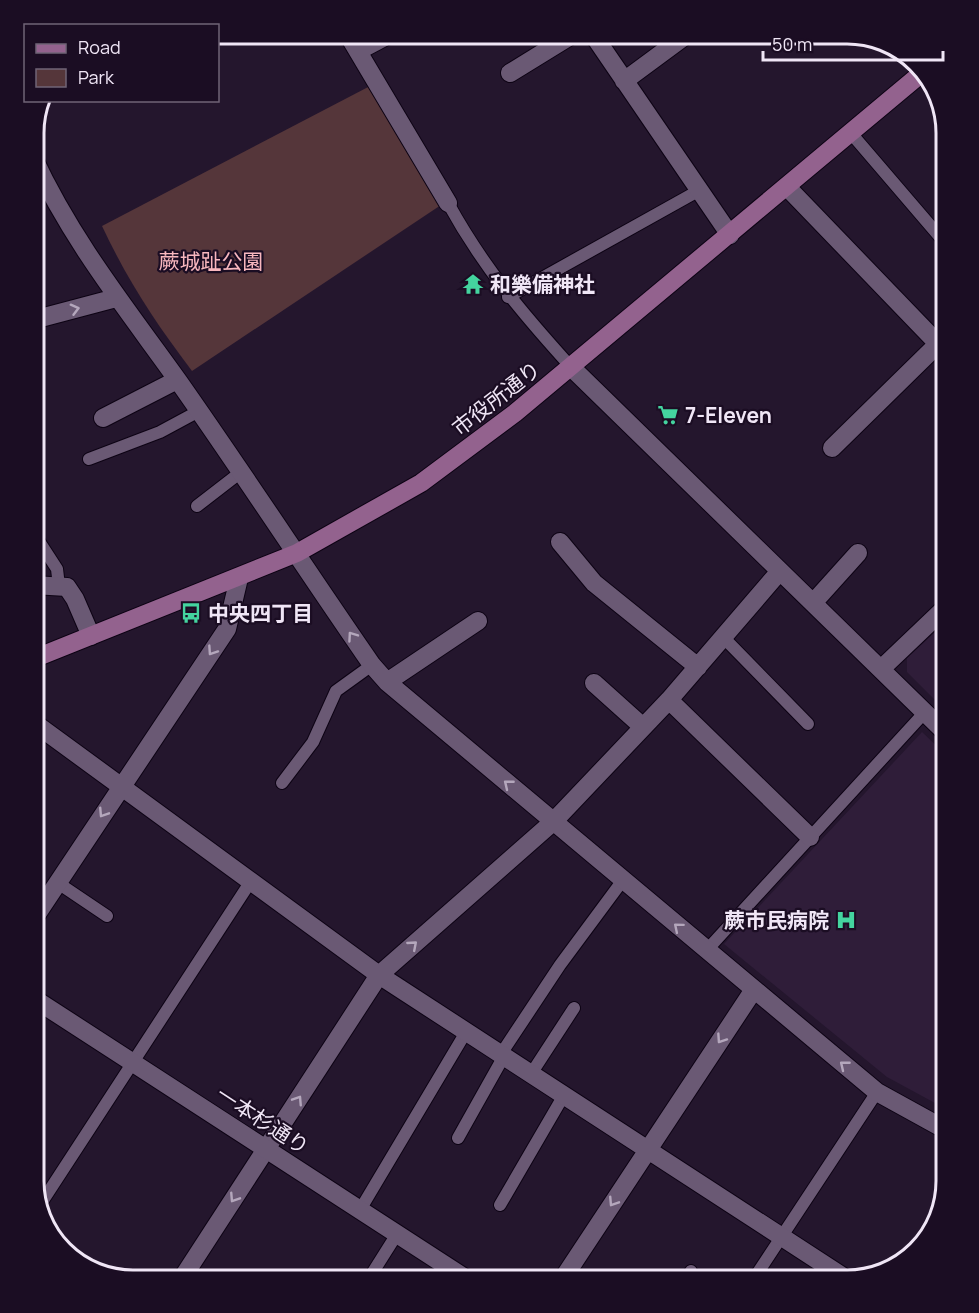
<svg xmlns="http://www.w3.org/2000/svg" width="979" height="1313" viewBox="0 0 979 1313" font-family="Manrope,'Noto Sans JP',sans-serif">
<style>
.built{fill:#2f1d39}
.green{fill:#55363a}
.lines{fill:none;stroke-linecap:round;stroke-linejoin:round}
.service-casing{stroke:#0d0314;stroke-width:14}
.minor-casing{stroke:#0d0314;stroke-width:20}
.tertiary-casing{stroke:#0d0314;stroke-width:20}
.secondary-casing{stroke:#0d0314;stroke-width:20}
.service{stroke:#6a5974;stroke-width:12}
.minor{stroke:#6a5974;stroke-width:18}
.tertiary{stroke:#6a5974;stroke-width:18}
.secondary{stroke:#93628e;stroke-width:18}
.oneway{stroke:#b4a7bc}
.labels{text-anchor:middle;dominant-baseline:central;stroke-width:4.5;stroke-linejoin:round;paint-order:stroke}
.park-label{font-size:21px;fill:#f8b7be;stroke:#1b0d23}
.poi-label{font-size:21px;font-weight:bold;fill:#f0e6f6;stroke:#1b0d23;text-anchor:start}
.street-label{font-size:21px;fill:#f0e6f6;stroke:#1b0d23}
.rim{fill:none;stroke:#f0e6f6;stroke-width:3}
</style>
<rect width="100%" height="100%" fill="#24162d"/>
<!-- built -->
<path class="built" d="M946,622V711L907,672V658Z
M922,732L946,755V1109L887,1077L724,944Z"/>
<!-- green -->
<path class="green" d="M372,85L441,205L192,371C155,322 129,283 102,226Z"/>
<g class="lines">
<!-- service casing -->
<g class="service-casing">
<path id="service" d="M850,132L946,244
M448,203C483,267 523,314 571,367
M508,297L698,191
M89,459L160,432L199,411
M197,506L241,472
M33,532L57,569L59,586
M724,638L808,724
M282,783L313,742L336,691L372,665
M58,883L107,916
M706,951L925,712
M501,1054L560,965L623,880
M531,1074L574,1008
M458,1138L504,1056
M40,1205L251,881
M500,1205L564,1095
M360,1210L466,1032
M368,1280L397,1234
M686,1280L691,1271
M753,1280L877,1092"/>
</g>
<!-- minor casing -->
<g class="minor-casing">
<path id="minor" d="M347,33L448,203
M592,33L730,235
M358,51L392,33
M510,73L575,33
M624,81L689,33
M33,157C72,241 126,308 179,382C245,476 307,571 372,665L387,682L877,1092L946,1130
M787,187L946,352
M33,320L116,298
M571,367L946,733
M103,418L177,380
M832,448L938,344
M560,542L594,583L698,667
M33,585L67,587L75,599L91,636
M813,603L858,553
M881,669L946,607
M387,682L478,621
M594,683L643,727
M669,700L810,837
M33,722L379,975L848,1280
M33,920L227,629L239,578
M181,1280L379,975L554,821L669,700L780,571
M562,1280L753,991"/>
</g>
<!-- tertiary casing -->
<g class="tertiary-casing">
<path id="tertiary" d="M33,998L468,1280"/>
</g>
<!-- secondary casing -->
<g class="secondary-casing">
<path id="secondary" d="M33,659L297,553L421,483L515,413L923,72"/>
</g>
<!-- service -->
<use href="#service" class="service"/>
<!-- minor -->
<use href="#minor" class="minor"/>
<!-- tertiary -->
<use href="#tertiary" class="tertiary"/>
<!-- secondary -->
<use href="#secondary" class="secondary"/>
</g>
<!-- one-way arrows -->
<defs><path id="oneway-chevron" d="M-2-3.5L2.5 0L-2 3.5" fill="none" stroke-width="1.6" stroke-linecap="round" stroke-linejoin="round" transform="scale(1.5)"/></defs>
<g class="oneway">
<use href="#oneway-chevron" transform="translate(75 309) rotate(-15)"/>
<use href="#oneway-chevron" transform="translate(352 636) rotate(-125)"/>
<use href="#oneway-chevron" transform="translate(212 651) rotate(124)"/>
<use href="#oneway-chevron" transform="translate(508 784) rotate(-141)"/>
<use href="#oneway-chevron" transform="translate(103 813) rotate(123)"/>
<use href="#oneway-chevron" transform="translate(678 927) rotate(-140)"/>
<use href="#oneway-chevron" transform="translate(413 945) rotate(-41)"/>
<use href="#oneway-chevron" transform="translate(721 1039) rotate(124)"/>
<use href="#oneway-chevron" transform="translate(844 1065) rotate(-141)"/>
<use href="#oneway-chevron" transform="translate(298 1100) rotate(-57)"/>
<use href="#oneway-chevron" transform="translate(234 1198) rotate(123)"/>
<use href="#oneway-chevron" transform="translate(613 1202) rotate(123)"/>
</g>
<!-- icons -->
<defs>
<g id="temple-bare" transform="scale(1.62)"><path d="M0-6L5-2H3V0L6.5 2.5H4V6H1.5V3h-3V6H-4V2.5H-6.5L-3 0V-2H-5Z" fill="#44d49f" stroke="#1b0d23" stroke-width="2.5" paint-order="stroke"/></g>
<g id="supermarket-bare" transform="scale(1.62)"><path d="M-6-5.5h2.5l.6 2H6L4.5 2H-2.5L-4.4-4H-6ZM-1.5 3.2a1.3 1.3 0 1 0 .1 0ZM3 3.2a1.3 1.3 0 1 0 .1 0Z" fill="#44d49f" stroke="#1b0d23" stroke-width="2.5" paint-order="stroke"/></g>
<g id="bus-bare" transform="scale(1.62)"><path d="M-5-6H5V4H4V6H2V4H-2V6H-4V4H-5ZM-3.5-4V0h7V-4ZM-3.5 1.2v1.5H-2V1.2ZM2 1.2v1.5H3.5V1.2Z" fill="#44d49f" stroke="#1b0d23" stroke-width="2.5" paint-order="stroke"/></g>
<g id="hospital-bare" transform="scale(1.62)"><path d="M-5-5h3v3.5h4V-5h3V5h-3V1.5h-4V5h-3Z" fill="#44d49f" stroke="#1b0d23" stroke-width="2.5" paint-order="stroke"/></g>
</defs>
<g fill-rule="evenodd">
<use href="#temple-bare" x="473" y="284"/>
<use href="#supermarket-bare" x="668" y="415"/>
<use href="#bus-bare" x="191" y="613"/>
<use href="#hospital-bare" x="846" y="920"/>
</g>
<g class="labels">
<!-- park labels -->
<g class="park-label">
<text x="211" y="261">蕨城趾公園</text>
</g>
<!-- poi labels -->
<g class="poi-label">
<text x="490" y="284">和樂備神社</text>
<text x="685" y="415">7-Eleven</text>
<text x="208" y="613">中央四丁目</text>
<text x="829" y="920" text-anchor="end">蕨市民病院</text>
</g>
<!-- street labels -->
<g class="street-label">
<text transform="translate(496 398) rotate(-38)">市役所通り</text>
<text transform="translate(263 1120) rotate(33)">一本杉通り</text>
</g>
</g>
<!-- crop -->
<path d="M0 0H979V1313H0ZM133 44H847A89 89 0 0 1 936 133V1181A89 89 0 0 1 847 1270H133A89 89 0 0 1 44 1181V133A89 89 0 0 1 133 44Z" fill="#1b0d23" fill-rule="evenodd"/>
<path class="rim" d="M133 44H847A89 89 0 0 1 936 133V1181A89 89 0 0 1 847 1270H133A89 89 0 0 1 44 1181V133A89 89 0 0 1 133 44Z"/>
<!-- legend -->
<rect x="24" y="24" width="195" height="78" fill="#1b0d23" stroke="#706477" stroke-width="1.5"/>
<rect x="36" y="44" width="30" height="9" fill="#93628e" stroke="#706477" stroke-width="1.5"/>
<text x="78" y="54" font-size="18" fill="#f0e6f6">Road</text>
<rect x="36" y="69" width="30" height="18" fill="#55363a" stroke="#706477" stroke-width="1.5"/>
<text x="78" y="84" font-size="18" fill="#f0e6f6">Park</text>
<!-- scale -->
<path d="M763 51v9h180v-9" fill="none" stroke="#f0e6f6" stroke-width="3"/>
<text x="772" y="51" font-size="18" fill="#f0e6f6" stroke="#1b0d23" stroke-width="4.5" paint-order="stroke">50 m</text>
</svg>
